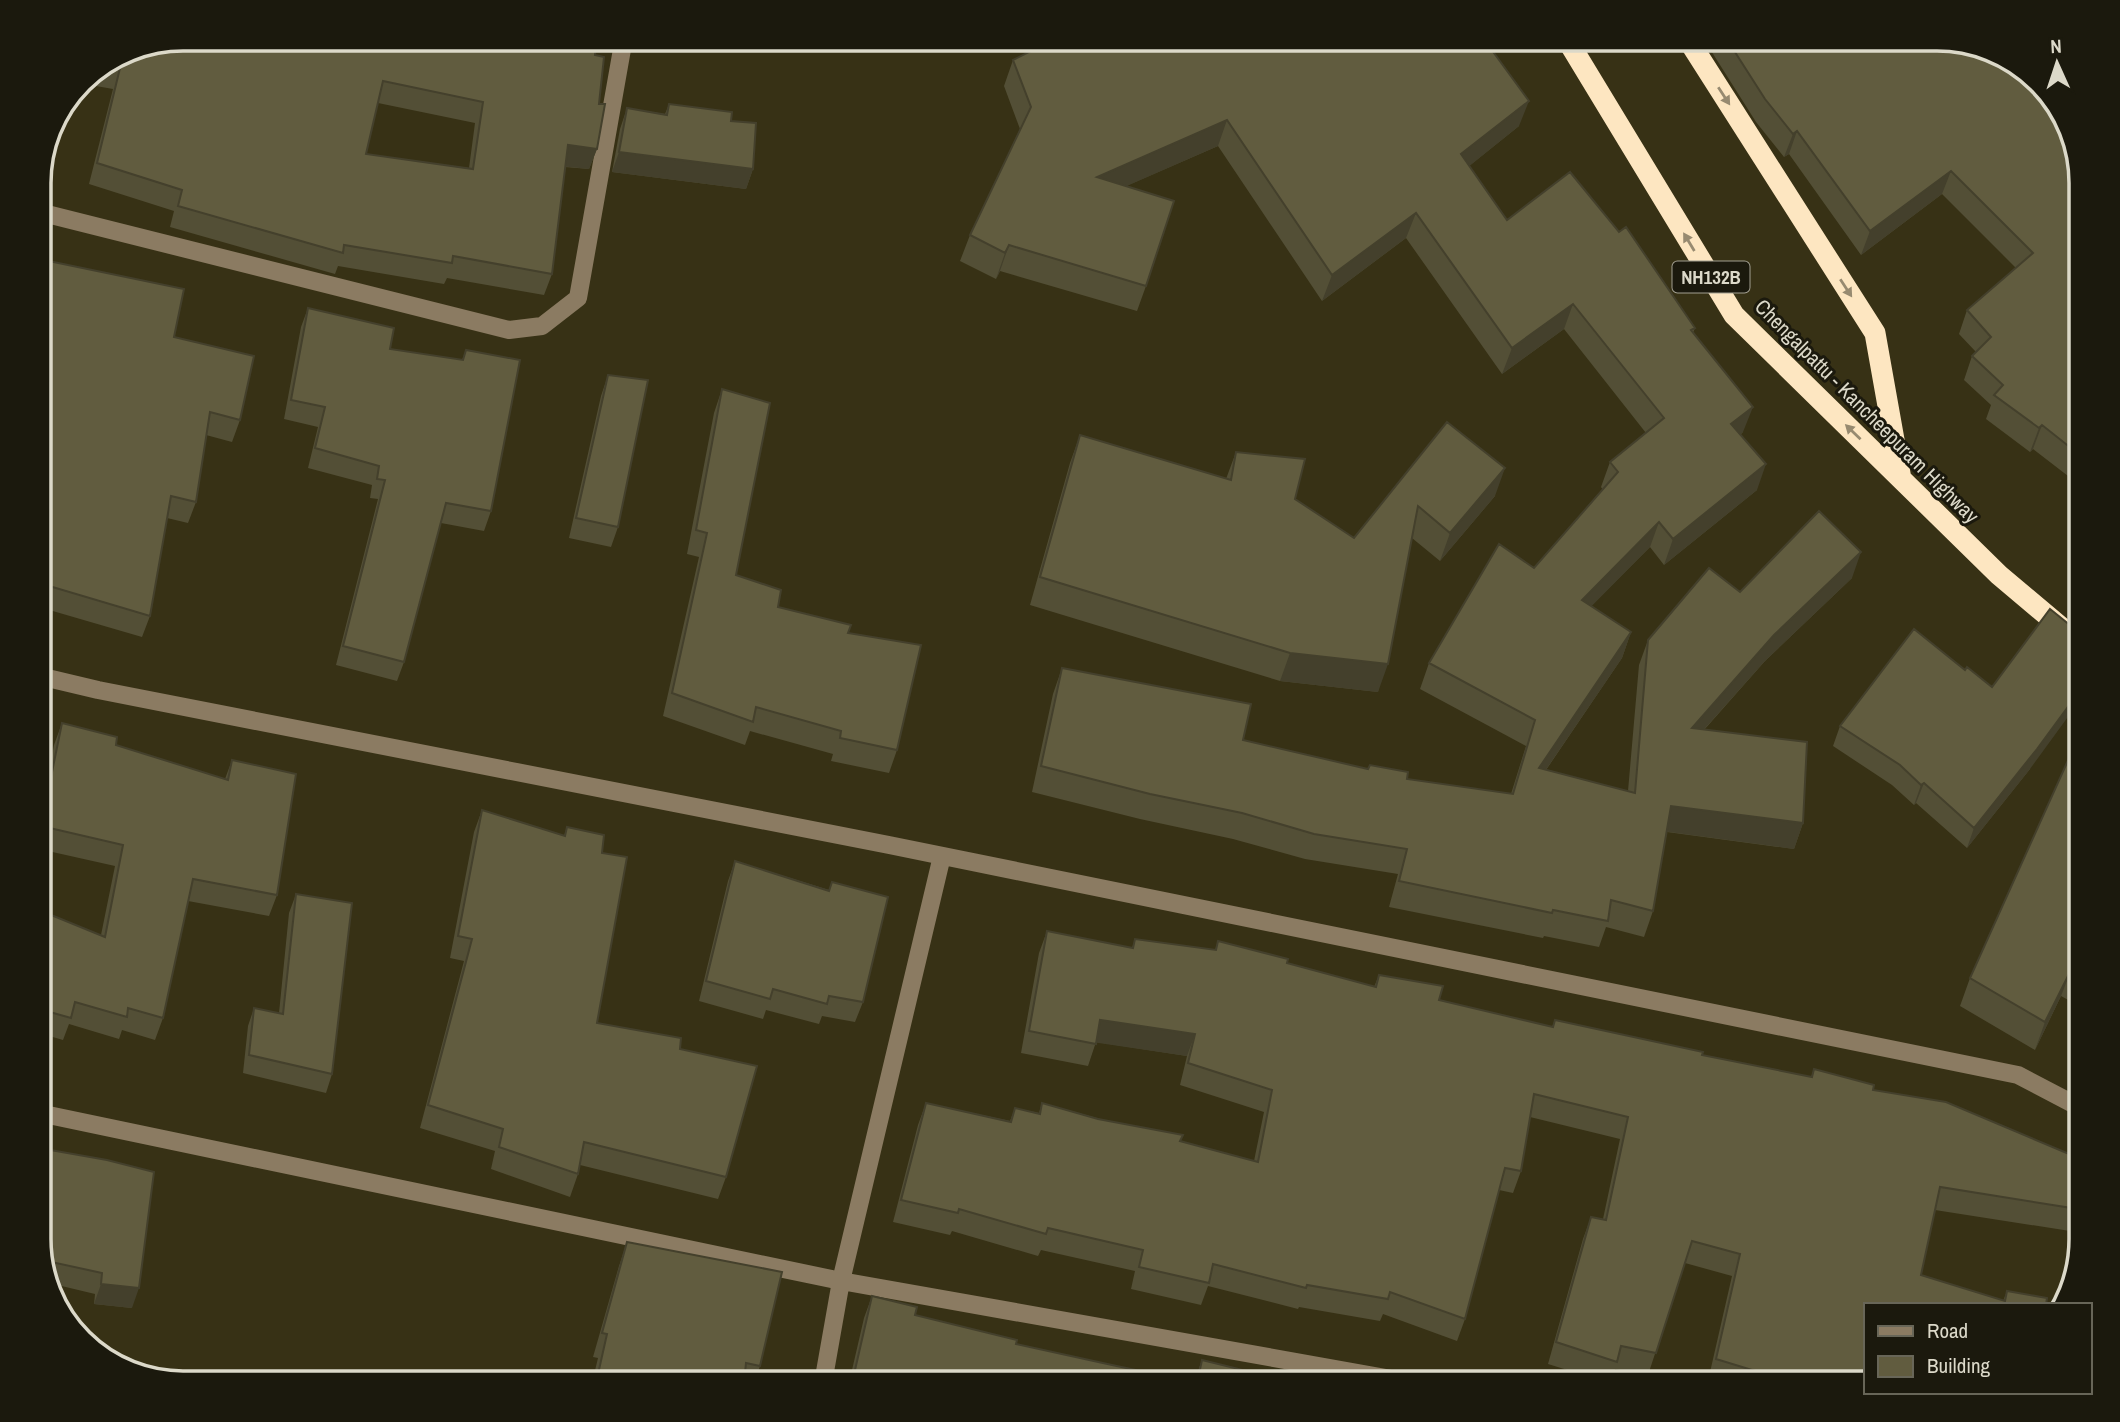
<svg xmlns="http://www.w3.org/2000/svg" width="2120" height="1422" viewBox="0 0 2120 1422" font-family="'Archivo Narrow',sans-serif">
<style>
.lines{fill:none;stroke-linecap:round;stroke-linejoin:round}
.minor{stroke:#8b7b62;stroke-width:18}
.highway{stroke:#fde6c1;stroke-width:21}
.wall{fill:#534f36;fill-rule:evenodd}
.shaded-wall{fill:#44402c}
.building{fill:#615c3f;stroke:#44402c;stroke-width:2;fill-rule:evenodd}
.oneway{fill:#978a70}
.labels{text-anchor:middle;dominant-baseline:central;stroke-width:6;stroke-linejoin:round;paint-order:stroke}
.shield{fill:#1b190d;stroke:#a29f91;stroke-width:2}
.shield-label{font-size:19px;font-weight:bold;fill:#dcd9c9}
.street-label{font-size:21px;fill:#dcd9c9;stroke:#1b190d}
.rim{fill:none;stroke:#dcd9c9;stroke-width:3.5}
</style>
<rect width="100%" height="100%" fill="#373115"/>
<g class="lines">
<!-- minor -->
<path class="minor" d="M39,212L509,330L542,326L578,298L624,38
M39,676L98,690L889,845L2018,1075L2081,1108
M39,1113L841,1281L1414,1383
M823,1383L841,1281L942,856"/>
<!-- highway -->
<path class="highway" d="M1566,38L1734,315L1999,575L2081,644
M1687,38L1875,333L1901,479"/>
</g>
<!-- wall -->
<path class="wall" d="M529,38H597L595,55L599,104L597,149L589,169L565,167L552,274L544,295L447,278L444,284L338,266L335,274L170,227L174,211L89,184L113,89L79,83L81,80L128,49L528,45ZM378,103L475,123L469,168L366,154Z
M1703,38H1937L2081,182V486L2033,449L2030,452L1986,419L1991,405L1964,380L1972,356L1976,352L1959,334L1967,310L2016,268L1942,194L1861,255L1789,154L1784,157L1756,122Z
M1180,51L1519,126L1469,166L1507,220L1695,328L1693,333L1743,432L1740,435L1757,490L1664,565L1650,547L1591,606L1631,632L1622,658L1546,770L1628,791L1639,665L1648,640L1740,592L1852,578L1765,661L1704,730L1803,823L1794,849L1667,832L1653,911L1644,937L1606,927L1599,947L1544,936L1543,938L1389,907L1398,874L1305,859L1233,839L1140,819L1032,792L1053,694L1062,668L1243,740L1407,779L1511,794L1526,746L1420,689L1429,663L1534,568L1603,490L1601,487L1610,462L1646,433L1564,329L1502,374L1406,238L1322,301L1218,146L1126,186L1146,286L1137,311L1000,271L996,279L960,261L970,235L1020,129L1004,86L1013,60Z
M669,104L731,121L753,169L746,189L612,172L620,129L627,108L665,114Z
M39,259L174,337L240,420L232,442L206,435L196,502L188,523L167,518L150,616L142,637L39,607Z
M308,308L390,349L462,360L466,350L491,511L484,531L441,523L404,662L397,681L336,665L378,499L370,498L372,485L308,468L318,427L284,419L301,327Z
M608,375L618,527L611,547L569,538L601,396Z
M722,389L736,575L778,607L848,633L897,750L889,773L831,761L833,754L750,731L745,745L663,716L699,557L687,554L714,413Z
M1447,422L1495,496L1440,561L1412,538L1378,692L1280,681L1030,605L1070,463L1080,435L1226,479L1236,452L1295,499L1354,538Z
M62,723L116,745L225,779L232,760L277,895L269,916L188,901L163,1018L155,1040L122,1030L119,1039L69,1024L63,1040L39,1033V910L101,935L115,866L39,849V819L54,745Z
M1840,726L2030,769L1967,848L1916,803L1914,805L1892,785L1833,746Z
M2081,737V1007L2061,996L2035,1050L1960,1006L1970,978Z
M482,810L564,836L567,827L602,853L597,1023L680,1049L726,1177L718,1199L580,1165L578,1174L570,1197L491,1169L495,1151L420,1128L464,961L450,958L474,832Z
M735,861L829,890L832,882L863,1002L855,1022L822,1016L819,1024L766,1010L763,1019L699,1001L728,881Z
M296,894L332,1074L326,1093L243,1073L248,1026L254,1008L279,1013L289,913Z
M1047,931L1132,948L1135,939L1215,950L1218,941L1287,963L1374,987L1379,975L1439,1000L1552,1027L1555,1020L1702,1055L1811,1077L1814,1069L1873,1090L2078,1209L2070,1231L1935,1210L1921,1275L2003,1301L2007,1291L2047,1298L1866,1383H1715L1708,1381L1732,1276L1685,1263L1648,1375L1615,1369L1609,1383L1548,1364L1583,1239L1591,1217L1603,1219L1620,1139L1530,1117L1521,1171L1513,1193L1499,1190L1465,1319L1457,1341L1383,1314L1380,1321L1299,1307L1298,1309L1208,1286L1201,1305L1131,1289L1135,1271L1041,1250L1038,1256L952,1231L950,1235L893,1222L918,1125L926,1103L1010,1121L1015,1108L1039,1113L1042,1103L1254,1161L1264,1112L1180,1085L1187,1056L1096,1042L1088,1066L1021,1053L1039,953Z
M39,1148L132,1308L94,1304L95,1294L49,1283L39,1248Z
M627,1242L760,1366L754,1383H592L598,1358L593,1357L619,1266Z
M872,1296L915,1315L1016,1344L1112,1365L1194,1382L1202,1360L1282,1383H849L864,1318Z"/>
<!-- shaded-wall -->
<path class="shaded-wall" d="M1529,101L1519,126L1452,180L1461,154Z
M1227,120L1218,146L1088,203L1097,177Z
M1797,131L1789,154L1784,157L1793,134Z
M568,145L597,149L589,169L560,166Z
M619,152L753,169L746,189L612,172Z
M1951,171L1942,194L1861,255L1870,231Z
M1416,213L1406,238L1322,301L1332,275Z
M1009,245L1000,271L996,279L1005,253Z
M1573,304L1564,329L1502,374L1512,348Z
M1753,407L1743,432L1722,450L1731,424Z
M2042,425L2033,449L2030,452L2039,428Z
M1766,464L1757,490L1664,565L1673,539Z
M1505,468L1495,496L1440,561L1450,533Z
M1659,522L1650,547L1572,626L1582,600Z
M1861,552L1852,578L1765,661L1682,754L1692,728L1774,635Z
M1631,632L1622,658L1530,793L1539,768Z
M1290,653L1388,664L1378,692L1280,681Z
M2081,689V699L2030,769L1967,848L1974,828Z
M1924,783L1916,803L1914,805L1921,785Z
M1671,806L1803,823L1794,849L1662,831Z
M2072,968L2061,996L2035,1050L2045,1022Z
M1100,1020L1195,1034L1187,1056L1092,1042Z
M101,1284L139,1288L132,1308L94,1304Z"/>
<!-- building -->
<path class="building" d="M183,38H485L532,46L533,38H597L595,55L604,57L599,104H605L597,149L568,145L552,274L453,256L452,263L344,245L343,253L178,206L182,190L97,163L120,68L104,65L128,49ZM383,81L483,102L473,169L366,154Z
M1057,38H1173L1180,51L1201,38H1483L1529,101L1461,154L1507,220L1570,172L1619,232L1626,227L1695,328L1691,330L1753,407L1731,424L1766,464L1673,539L1659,522L1582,600L1631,632L1539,768L1635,793L1648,640L1709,568L1740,592L1819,511L1861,552L1774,635L1692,728L1807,742L1803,823L1671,806L1653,911L1611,900L1608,921L1553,910L1552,913L1399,881L1407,849L1314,834L1242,813L1150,794L1041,766L1062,668L1251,704L1243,740L1368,769L1370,765L1408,772L1407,779L1513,794L1535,720L1429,663L1499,544L1534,568L1618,472L1610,462L1664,418L1573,304L1512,348L1416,213L1332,275L1227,120L1097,177L1174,201L1146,286L1009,245L1005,253L970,235L1031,107L1013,60Z
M1726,38H1937L2018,63L2062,111L2081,182V456L2042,425L2039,428L1994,395L2003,385L1972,356L1991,337L1967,310L2033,253L1951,171L1870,231L1797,131L1793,134L1765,99Z
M669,104L732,112L731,121L756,123L753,169L619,152L627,108L667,115Z
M39,259L184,289L174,337L254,356L240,420L210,412L196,502L171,496L150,616L39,583Z
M308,308L394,328L390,349L463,360L466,350L520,360L491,511L446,503L404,662L343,646L385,480L377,479L379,466L315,448L325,407L291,400Z
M608,375L648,380L618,527L576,518Z
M722,389L770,403L736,575L781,590L778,607L851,625L848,633L921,645L897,750L840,738L841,731L756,707L753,722L672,693L707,533L696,530Z
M1447,422L1505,468L1450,533L1418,506L1388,664L1290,653L1040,577L1080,435L1231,480L1236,452L1305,459L1295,499L1354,538Z
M2050,609L2081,634V689L2037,749L1974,828L1924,783L1921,785L1900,765L1840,726L1914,629L1965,670L1967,667L1992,687Z
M62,723L117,737L116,745L228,780L232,760L296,774L277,895L193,879L163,1018L128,1008L127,1017L75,1002L71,1018L39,1009V910L105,937L123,845L41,826Z
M2079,736L2081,737V974L2072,968L2045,1022L1970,978Z
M482,810L565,836L567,827L604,835L602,853L627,857L597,1023L681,1038L680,1049L757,1066L726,1177L584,1142L578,1174L499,1147L503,1129L428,1105L472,939L458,936Z
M735,861L829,891L832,882L888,897L863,1002L829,996L827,1004L773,989L770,999L706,981Z
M296,894L352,903L332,1074L249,1055L254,1008L283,1014Z
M1047,931L1133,948L1135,939L1216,950L1218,941L1288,959L1287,963L1376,987L1379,975L1443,986L1439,1000L1553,1027L1555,1020L1703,1052L1702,1055L1812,1077L1814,1069L1874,1085L1873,1090L1946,1102L2081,1159V1190L2078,1209L1940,1187L1921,1275L2005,1301L2007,1291L2047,1298L2046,1305H1866V1383H1795L1716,1359L1740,1254L1692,1241L1656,1353L1621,1346L1617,1362L1556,1342L1591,1217L1606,1220L1628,1117L1534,1094L1521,1171L1505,1168L1465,1319L1390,1292L1388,1299L1307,1285L1306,1288L1213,1264L1209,1283L1139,1267L1143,1250L1048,1228L1046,1234L959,1209L958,1213L901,1200L926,1103L1011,1122L1015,1108L1040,1114L1042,1103L1098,1119L1183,1135L1180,1141L1258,1162L1272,1090L1188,1063L1195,1034L1100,1020L1096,1044L1029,1031Z
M39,1148L107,1160L154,1172L139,1288L101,1284L102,1273L42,1260L39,1248Z
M627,1242L782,1272L760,1366L746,1363L744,1383H596L607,1334L602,1333Z
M872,1296L917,1307L915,1315L1017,1340L1016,1344L1112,1365L1197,1383L1202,1360L1283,1380L1282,1383H852Z"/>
<!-- one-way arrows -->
<defs><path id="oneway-solid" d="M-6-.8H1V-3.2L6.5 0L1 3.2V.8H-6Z" transform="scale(1.75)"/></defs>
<g class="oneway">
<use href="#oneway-solid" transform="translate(1724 96) rotate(57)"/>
<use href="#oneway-solid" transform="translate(1689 242) rotate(-121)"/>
<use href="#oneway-solid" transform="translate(1846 288) rotate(57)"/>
<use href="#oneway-solid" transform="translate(1853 432) rotate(-136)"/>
</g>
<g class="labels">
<!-- shield labels -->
<rect class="shield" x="1672.5" y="261.5" width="77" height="31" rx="5"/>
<g class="shield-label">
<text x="1711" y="277">NH132B</text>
</g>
<!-- street labels -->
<g class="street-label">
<text transform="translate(1867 411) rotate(45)">Chengalpattu - Kancheepuram Highway</text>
</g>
</g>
<!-- crop -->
<path d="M0 0H2120V1422H0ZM183 51H1937A132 132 0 0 1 2069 183V1239A132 132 0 0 1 1937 1371H183A132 132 0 0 1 51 1239V183A132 132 0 0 1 183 51Z" fill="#1b190d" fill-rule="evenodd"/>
<path class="rim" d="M183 51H1937A132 132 0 0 1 2069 183V1239A132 132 0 0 1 1937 1371H183A132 132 0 0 1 51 1239V183A132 132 0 0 1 183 51Z"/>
<!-- legend -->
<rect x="1864" y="1303" width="228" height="91" fill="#1b190d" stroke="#686658" stroke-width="2"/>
<rect x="1878" y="1326" width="35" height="10" fill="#8b7b62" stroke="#686658" stroke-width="2"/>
<text x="1927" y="1338" font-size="21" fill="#dcd9c9">Road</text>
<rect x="1878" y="1356" width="35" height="21" fill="#615c3f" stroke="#686658" stroke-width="2"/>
<text x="1927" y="1373" font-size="21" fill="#dcd9c9">Building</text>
<!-- north arrow -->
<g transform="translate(2057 63) rotate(357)" stroke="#1b190d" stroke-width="5" paint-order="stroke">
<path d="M0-5L12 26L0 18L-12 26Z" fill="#dcd9c9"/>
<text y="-10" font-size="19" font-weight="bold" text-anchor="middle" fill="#dcd9c9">N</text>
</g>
</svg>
